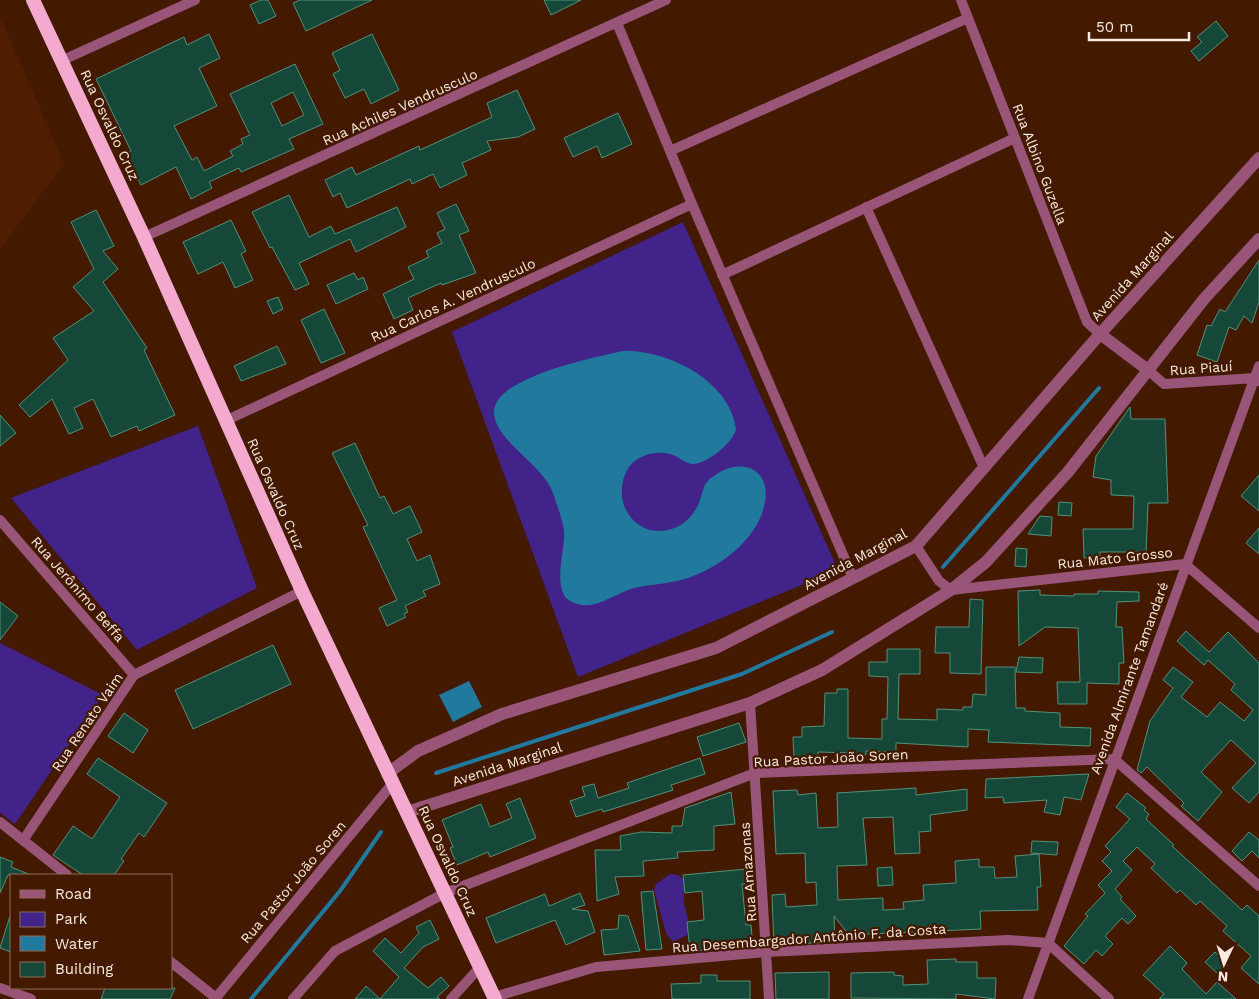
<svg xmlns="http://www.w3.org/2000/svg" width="1259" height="999" viewBox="0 0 1259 999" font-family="'Work Sans',sans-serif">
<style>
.built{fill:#4f1e00}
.green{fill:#412389}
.water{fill:#217a9d}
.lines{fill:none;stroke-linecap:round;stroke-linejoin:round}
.stream{stroke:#217a9d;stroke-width:4}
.building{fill:#154839;stroke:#51927b;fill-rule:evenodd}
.minor{stroke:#995578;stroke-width:10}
.tertiary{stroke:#995578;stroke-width:12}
.trunk{stroke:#f4aace;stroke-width:14}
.labels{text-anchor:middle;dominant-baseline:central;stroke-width:4.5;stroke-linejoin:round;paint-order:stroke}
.street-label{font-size:14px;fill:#fbeae1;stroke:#431900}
</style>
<rect width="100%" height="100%" fill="#431900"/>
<!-- built -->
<path class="built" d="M0,16L64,164L0,249Z"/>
<!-- green -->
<path class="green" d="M683,222L838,570L578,677L452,332Z
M198,426L257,588L137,650L11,498Z
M0,643L103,695L15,824L0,813Z
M670,874L678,875L684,880V904L689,923L687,935L673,942L666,933L654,890L656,884Z"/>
<!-- water -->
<path class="water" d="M623,351C666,349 730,380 736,429C734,442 706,465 692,464C684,463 678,456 670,454C654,450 635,456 627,470C621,481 620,497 625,508C630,519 639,527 650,530C673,535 693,521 700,500C704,489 703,483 714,476C739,457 771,467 765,502C759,538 721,567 688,578C670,584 652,584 634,588C612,594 593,614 570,601C551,589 566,549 564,530C562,518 557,505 553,493C543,463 486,436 495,406C504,376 595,357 623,351Z
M469,681L482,707L453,722L439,695Z"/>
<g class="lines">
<!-- stream -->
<path class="stream" d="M943,567L1099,388
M436,773L742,674L832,632
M251,999L340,891L381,832"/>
</g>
<!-- building -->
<path class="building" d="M261,0H268L276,16L259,24L250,5Z
M300,0H372L306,31L293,3Z
M544,0H581L551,15Z
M1216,21L1228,36L1199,61L1191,51L1202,42L1197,37Z
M209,34L220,58L199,68L217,106L174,126L192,160L197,157L204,171L233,156L230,151L243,144L241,139L250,135L230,94L295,64L323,124L289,139L294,149L241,172L239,168L209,182L212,188L191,199L176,167L141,185L125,154L131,151L96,79L184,37L187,45ZM293,92L304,115L282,126L271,103Z
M372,34L399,90L371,104L364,89L345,98L333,74L340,70L332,53Z
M517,90L535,129L518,137L487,141L491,150L462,163L467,175L440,188L433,174L412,184L410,179L347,208L340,193L333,197L325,180L352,167L356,175L419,146L420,150L492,117L487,103Z
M618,113L632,144L602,158L597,146L573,157L564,138Z
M289,195L309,237L331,226L335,234L397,207L406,227L356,252L350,239L299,263L309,284L295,290L272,247L270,248L252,212Z
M456,204L469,231L459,235L476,273L442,285L441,283L408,298L413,310L394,319L383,294L414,279L408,267L429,257L426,251L442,243L437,233L445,229L437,213Z
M96,210L114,246L103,251L118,269L103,282L147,348L144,350L175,415L139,431L137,426L111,437L93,399L74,408L83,428L69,434L52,399L30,417L19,405L68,360L53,338L94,311L73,287L94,269L71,222Z
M231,220L246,251L241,254L253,280L235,288L223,262L198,274L183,242Z
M1259,260V302L1252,323L1244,316L1236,330L1229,327L1217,362L1197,355L1207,325L1211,326L1220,309L1225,312Z
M354,273L358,280L363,277L368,289L336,304L327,285Z
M278,297L283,309L273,314L267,301Z
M324,309L345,353L321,363L301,320Z
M277,346L286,364L241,381L234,366Z
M1130,407L1131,419H1165L1168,503H1148L1146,552H1100V558H1084L1083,529H1133L1134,496L1111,495V480L1093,477L1096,456Z
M0,415L16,433L0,446Z
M355,443L380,498L384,496L393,514L410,506L422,532L407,539L417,561L430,555L440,584L423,591L426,596L405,606L408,612L404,614L406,617L387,626L379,608L397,600L363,527L368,525L332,453Z
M1259,475V511L1241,496Z
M1059,502L1072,503L1071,516L1058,515Z
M1040,516L1052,517L1051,536L1028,534Z
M1259,528V554L1246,543Z
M1016,548L1027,549L1026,567L1015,566Z
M1040,590V595L1074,596V594H1098V591L1139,592V601L1117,602L1116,627H1122L1124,663H1119V684L1087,683V704H1058L1057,682H1080L1078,628L1045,627L1019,646L1018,591Z
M970,599L983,600L981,674L950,673V653H935L936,627H969Z
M0,602L18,616L0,640Z
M1186,631L1209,652L1228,632L1259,663V792L1249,803L1232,788L1256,763L1231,740L1201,772L1222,792L1198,821L1181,806L1184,803L1147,767L1141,773L1137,770L1150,721L1173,688L1163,680L1173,667L1193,682L1181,697L1207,717L1220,702L1244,721L1253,710L1231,690L1235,684L1208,660L1204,665L1177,641Z
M273,645L291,684L193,729L175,690Z
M887,649H920V674H899L898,719L937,720V709L963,710V707H972L973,694L986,695V667H1015L1016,708H1025V711L1060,713V727L1091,728L1090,746L988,742L989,730L968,729V747L896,743V752L866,751V755H853V753L818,752V757L794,758L793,737H802V727L824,726L825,693H837V689H848V738L882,739V719H887L888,677L869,676V662H887Z
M1019,657L1043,658L1042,673L1016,672Z
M124,713L148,730L133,753L108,736Z
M739,723L746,742L703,756L697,737Z
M98,758L167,803L144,837L139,833L121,859L124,861L114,875H83L53,855L73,826L92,839L120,797L87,774Z
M700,758L705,774L671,785L673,790L603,812L602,809L576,817L570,801L585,796L582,787L594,784L598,798L629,788L627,783Z
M1089,774L1081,800L1064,797L1060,815L1044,812L1047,800L1004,803L1003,797L985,798L986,779Z
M916,788V795L967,789V810L930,815L931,831L919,832L920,853L895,854L893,817L863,818L867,865L837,866L838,900L883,898V910L904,909L903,902L924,900L923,885L956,883L955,861L979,859V867H994L995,878L1017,877L1015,856L1039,854L1041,887H1037L1038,910L980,911L981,929L849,935L834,916L835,942L774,945L772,895L785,894L786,907L817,905L816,882L806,883L805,853L776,854L773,791L797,790L798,795L816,793L818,828L838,827L837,793Z
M731,792L735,824L714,826V850L677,852L678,858L643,861L644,876L615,877L619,894L597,901L595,850H621L620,836L641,832L672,833V826H682L685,808Z
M1127,793L1146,808L1144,810L1149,814L1146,819L1174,845L1172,846L1242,910L1247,905L1259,916V984L1241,968L1251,956L1223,931L1227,926L1200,901L1196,905L1180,890L1177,893L1151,868L1155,864L1137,847L1123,861L1132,870L1115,889L1122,897L1120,899L1136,916L1128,924L1122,918L1105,936L1113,944L1102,956L1096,950L1084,964L1064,946L1088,916L1085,914L1105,893L1098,885L1112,871L1102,861L1111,852L1105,846L1130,819L1116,807Z
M520,798L536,838L490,857L488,852L457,865L450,848L453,847L442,820L481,804L490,827L512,818L506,804Z
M1249,832L1259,840V858L1252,851L1242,861L1232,851Z
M1032,841L1058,842L1057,855L1031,853Z
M0,857L13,862L11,867L31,875H8L0,893Z
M892,867L893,885L878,886L877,868Z
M746,869L747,884H742L746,925H751L753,946L690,951L687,922L704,920L702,891L685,893L683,875Z
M653,891L662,949L646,950L641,892Z
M580,893L585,905L572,909L588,911L595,932L566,945L555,920L496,943L486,918L545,894L549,906Z
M619,915L628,916L640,951L604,955L601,930L618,929Z
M10,916H11V952L0,948Z
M430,920L439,939L423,947L404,968L428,988L441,977L449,986L437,997L440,999H355L366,986L380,999L399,977L373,951L385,938L401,953L419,933L416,927Z
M1170,946L1187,963L1182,969L1206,994L1217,982L1236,999H1159L1164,994L1143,975Z
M1215,952L1228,964L1219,975L1205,962Z
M956,959V962H977V978H996L995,999L956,994V999L851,998V973L894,972V975L903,976V985L928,984L927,960Z
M829,972V999H776L775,973Z
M701,975H717V981H750V999H672L671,984L701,983Z
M105,988H175L170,999H101Z"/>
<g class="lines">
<!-- minor -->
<path class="minor" d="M961,0L1087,322L1100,334
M617,23L692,204L853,578
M63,60L195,0
M670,151L968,18
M866,207L984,468
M144,237L666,0
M722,275L1015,138
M1148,370L1164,384L1255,378L1258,381
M225,421L692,204
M0,520L134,675
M916,546L939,581L951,590L1185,564L1259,628
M750,703L769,999
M0,822L67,875
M24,839L134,675L302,591
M171,962L216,998
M0,988L31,999
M494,997L596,967L767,952L1008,940L1048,943L1109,999
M215,999L393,783
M293,999L335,951L445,893L755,773L1114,759L1259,886
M451,999L480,967
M1028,999L1259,366"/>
<!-- tertiary -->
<path class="tertiary" d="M1100,334L1148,370
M388,773L418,751L502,714L716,648L916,546L1100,334L1259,158
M407,812L750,703L822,670L951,590L986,562L1068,472L1204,299L1259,239"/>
<!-- trunk -->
<path class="trunk" d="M33,0L144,237L302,591L495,999"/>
</g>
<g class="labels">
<!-- street labels -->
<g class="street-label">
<text transform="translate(400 107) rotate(-24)">Rua Achiles Vendrusculo</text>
<text transform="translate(110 125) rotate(65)">Rua Osvaldo Cruz</text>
<text transform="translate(1040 164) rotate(69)">Rua Albino Guzella</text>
<text transform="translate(1132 276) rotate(-48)">Avenida Marginal</text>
<text transform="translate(453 300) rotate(-25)">Rua Carlos A. Vendrusculo</text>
<text transform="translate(1201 368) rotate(-4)">Rua Piauí</text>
<text transform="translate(276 494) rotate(66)">Rua Osvaldo Cruz</text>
<text transform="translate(1115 558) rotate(-6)">Rua Mato Grosso</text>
<text transform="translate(855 559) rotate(-28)">Avenida Marginal</text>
<text transform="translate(78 589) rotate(49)">Rua Jerônimo Beffa</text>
<text transform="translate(1129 678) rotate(-70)">Avenida Almirante Tamandaré</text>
<text transform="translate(87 722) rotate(-56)">Rua Renato Vaim</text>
<text transform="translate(831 758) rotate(-3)">Rua Pastor João Soren</text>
<text transform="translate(507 764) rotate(-18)">Avenida Marginal</text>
<text transform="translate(448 861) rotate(65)">Rua Osvaldo Cruz</text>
<text transform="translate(748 872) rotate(-94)">Rua Amazonas</text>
<text transform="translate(293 882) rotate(-50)">Rua Pastor João Soren</text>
<text transform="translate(809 938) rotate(-4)">Rua Desembargador Antônio F. da Costa</text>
</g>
</g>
<!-- legend -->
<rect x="10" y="874" width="162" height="115" fill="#431900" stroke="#8d6d5a"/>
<rect x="20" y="890" width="25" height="8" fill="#995578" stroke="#8d6d5a"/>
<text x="55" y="899" font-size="15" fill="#fbeae1">Road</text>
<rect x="20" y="912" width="25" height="15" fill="#412389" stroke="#8d6d5a"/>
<text x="55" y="924" font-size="15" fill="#fbeae1">Park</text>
<rect x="20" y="936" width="25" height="15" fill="#217a9d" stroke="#8d6d5a"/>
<text x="55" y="949" font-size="15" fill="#fbeae1">Water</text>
<rect x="20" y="962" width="25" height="15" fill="#154839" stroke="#8d6d5a"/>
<text x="55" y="974" font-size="15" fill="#fbeae1">Building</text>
<!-- north arrow -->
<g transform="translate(1224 964) rotate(184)" stroke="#431900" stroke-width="4" paint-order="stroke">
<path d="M0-4L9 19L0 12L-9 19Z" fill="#fbeae1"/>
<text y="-8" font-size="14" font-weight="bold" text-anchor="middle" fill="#fbeae1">N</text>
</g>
<!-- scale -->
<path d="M1089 32v8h100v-8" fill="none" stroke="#fbeae1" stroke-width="2.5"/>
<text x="1096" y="32" font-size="15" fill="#fbeae1" stroke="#431900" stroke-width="4" paint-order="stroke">50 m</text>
</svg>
